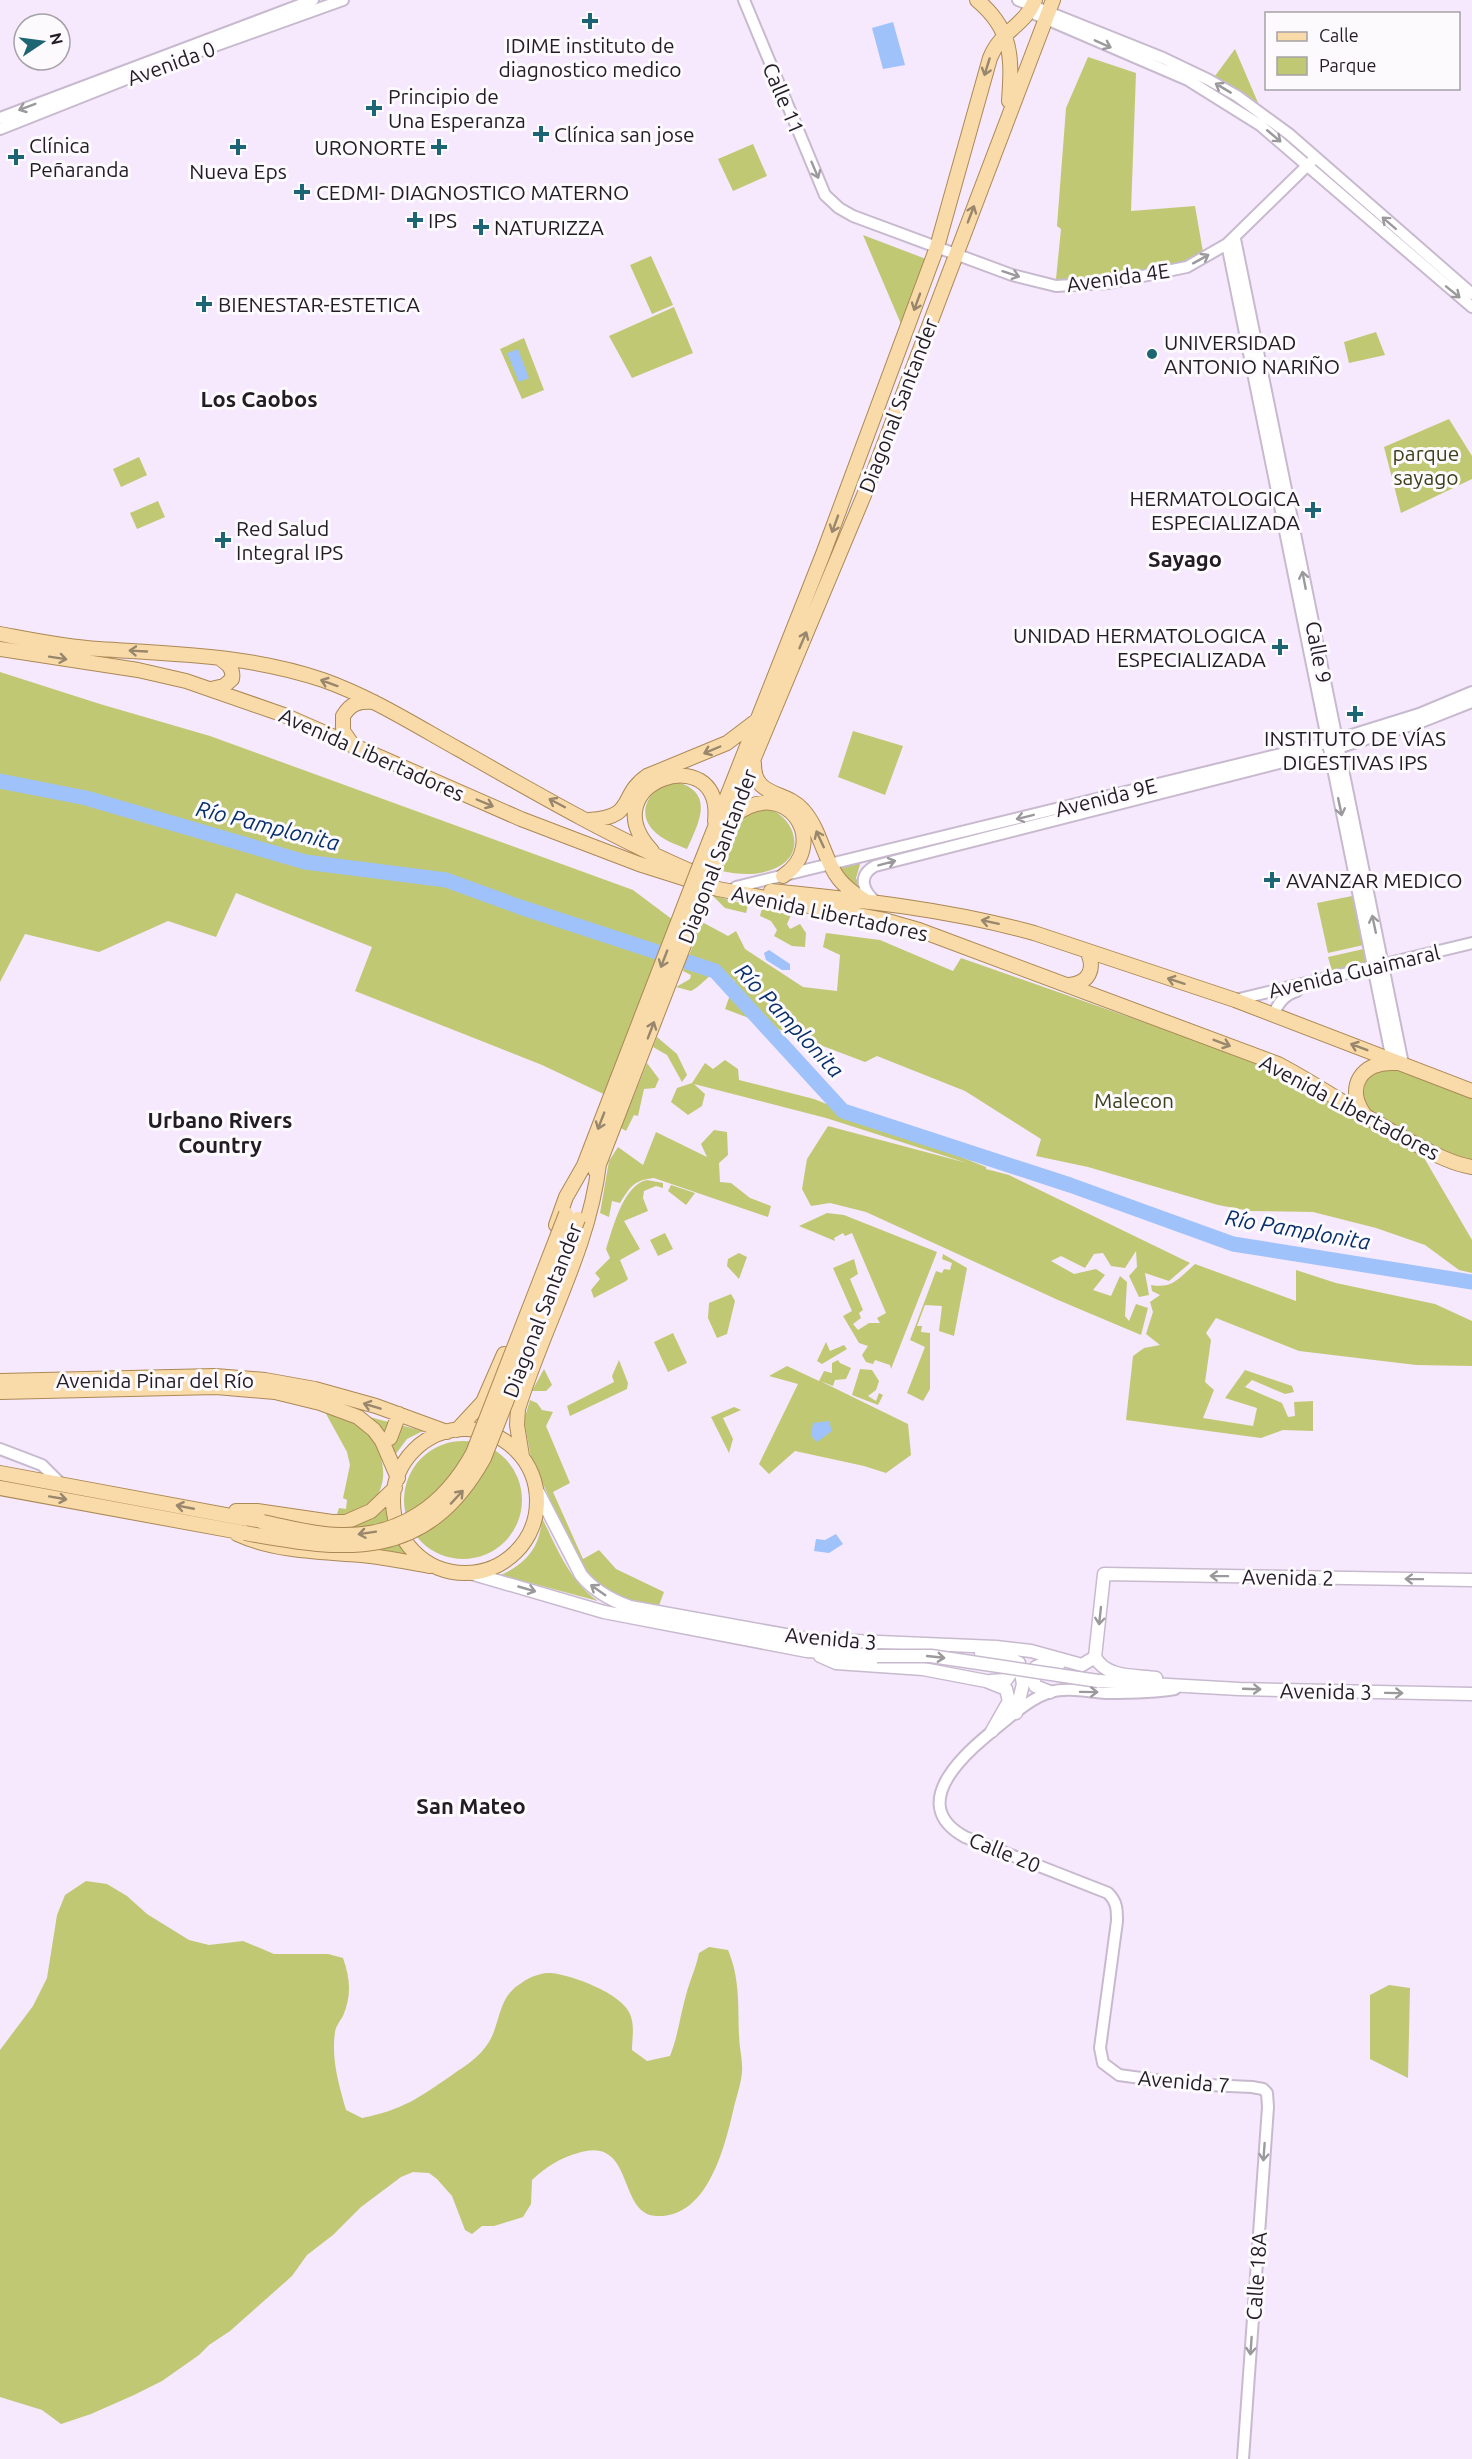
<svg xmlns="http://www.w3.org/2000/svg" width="1472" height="2459" viewBox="0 0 1472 2459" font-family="Ubuntu,sans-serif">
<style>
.green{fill:#c0c874}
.water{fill:#9ec2f9}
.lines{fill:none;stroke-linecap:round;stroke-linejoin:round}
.river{stroke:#9ec2f9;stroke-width:15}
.tertiary-casing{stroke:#c8bace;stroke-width:14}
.secondary-casing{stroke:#c8bace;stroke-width:15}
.primary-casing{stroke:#ab8955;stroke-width:16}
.tertiary{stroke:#fff;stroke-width:10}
.secondary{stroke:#fff;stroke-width:12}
.primary{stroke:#f9dba9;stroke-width:14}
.secondary-bridge-casing{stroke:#c8bace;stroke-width:15;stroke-linecap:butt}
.primary-bridge-casing{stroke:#ab8955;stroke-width:16;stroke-linecap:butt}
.secondary-bridge{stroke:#fff;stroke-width:12}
.primary-bridge{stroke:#f9dba9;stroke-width:14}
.oneway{stroke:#9c999c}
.oneway2{stroke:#98866d}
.poi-dot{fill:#1d6573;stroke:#fdfafe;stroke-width:2}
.labels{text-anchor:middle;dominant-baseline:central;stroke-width:6;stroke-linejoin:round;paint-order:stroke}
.poi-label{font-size:21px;fill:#221d24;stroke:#fdfafe;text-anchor:start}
.street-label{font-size:21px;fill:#221d24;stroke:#fdfafe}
.park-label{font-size:21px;fill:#3c401b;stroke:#fdfafe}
.neighbourhood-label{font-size:22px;font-weight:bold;fill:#221d24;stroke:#fdfafe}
.water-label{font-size:22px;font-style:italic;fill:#072f6a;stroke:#fdfafe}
</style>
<rect width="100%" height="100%" fill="#f6e8fd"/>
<!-- green -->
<path class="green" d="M1235,49L1259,105L1215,76Z
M1088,57L1136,73L1131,211L1195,206L1203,252L1180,263L1129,278L1056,279L1061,229L1057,226L1066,108Z
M753,144L767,176L733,191L718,159Z
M863,235L926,259L901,324Z
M651,256L673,305L652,314L630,265Z
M674,307L693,353L632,378L609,336Z
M1376,332L1385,355L1349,363L1344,342Z
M524,338L544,390L522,399L500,349Z
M1449,419L1472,456V479L1401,513L1384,447Z
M139,457L147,475L121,487L113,469Z
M158,501L165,517L137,529L130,513Z
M0,672L100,704L210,736L633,890L673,920L612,1098L542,1065L355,991L372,947L236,893L216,937L168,921L99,952L25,934L0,982Z
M853,731L903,746L885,795L838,777Z
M677,782C716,793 698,824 687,849C675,844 662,840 653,830C634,810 653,784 677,782Z
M769,809C795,818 806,853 778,867C761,876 740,875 722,871L743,817L751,811Z
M861,861L856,878L861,889L850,886L836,867Z
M712,895L748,905L746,913L725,908Z
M1357,895L1368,944L1328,953L1317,903Z
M762,908L791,915L787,924L790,929L800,924L806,933L805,947L792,946L774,936L777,930L771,921L760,916Z
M702,922L728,936L736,931L745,949L803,987L837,991L840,955L823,947L826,933L880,940L953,971L961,958L1297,1076L1389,1139L1423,1156L1472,1240V1273L1459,1270L1425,1245L1376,1228L1313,1212L1250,1211L1218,1205L1088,1167L1036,1156L1041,1139L965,1091L877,1056L865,1062L725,1009L735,981L718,969C707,977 702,985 691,991L676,987L690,979L691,975L683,971Z
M1368,948L1371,962L1332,971L1328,957Z
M657,1037L677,1054L687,1075L682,1082L667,1055L653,1047Z
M725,1060L738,1069L739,1080L814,1099L986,1167V1169L1009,1175L1190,1263L1169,1281L1145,1273L1149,1295L1139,1297L1129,1276L1137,1267L1136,1251L1125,1268L1111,1266L1103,1253L1094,1254L1085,1268L1061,1256L1051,1261L1074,1274L1096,1269L1105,1275L1093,1290L1111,1296L1120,1276L1127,1282L1125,1316L1129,1321L1136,1304L1148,1308L1141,1335L1058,1300L866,1212L830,1203L811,1206L802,1189L807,1159L828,1126L967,1163L826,1118L694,1084L705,1094L702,1106L688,1115L671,1102L677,1088L692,1083L705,1063L713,1069Z
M647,1063L659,1079L655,1088L644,1089L638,1116L634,1115L626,1131L621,1128Z
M1387,1066L1472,1099V1164L1377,1121L1361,1103L1362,1079Z
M714,1130L727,1132L728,1155L719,1163L720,1182L731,1183L750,1198L771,1206L768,1217L654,1178C634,1180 630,1187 620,1203L612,1201L609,1217L600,1213L609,1161L618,1147L643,1165L656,1132L707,1157L701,1144Z
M647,1180L663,1183V1188L656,1186L644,1191L643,1198L648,1211L624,1221L640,1249L620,1260L628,1279L626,1281L594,1298L591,1290L600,1279L595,1273L610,1258L606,1249C613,1228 623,1185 647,1180Z
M671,1185L695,1193L686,1205L668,1191Z
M827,1213L844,1215L937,1252L891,1369L890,1365L875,1360L873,1364L866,1362L862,1355L868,1346L859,1343L843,1316L852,1311L833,1268L854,1259L858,1274L850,1279L863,1310L859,1313L861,1318L853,1324L858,1330L869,1323H880L877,1318L886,1313L852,1233L845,1236L843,1233L834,1238L835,1241L799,1226Z
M665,1233L673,1249L658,1256L650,1240Z
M739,1253L747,1257L739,1279L727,1266L728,1259Z
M943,1254L967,1268L954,1336L939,1331L942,1306L925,1305L917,1326H922L921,1332L930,1333V1389L923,1401L907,1393L925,1347L910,1340L936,1271L942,1273L944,1269L950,1270L952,1263L942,1259Z
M1195,1264L1296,1301V1270L1336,1283L1435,1304L1472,1321V1366L1416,1365L1299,1351L1216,1318L1206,1333L1211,1340L1205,1382L1214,1390L1203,1418L1253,1426L1257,1408L1225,1398L1245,1370L1292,1386L1294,1392L1285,1394L1252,1380L1245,1387L1282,1403L1288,1417L1295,1416L1294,1402L1313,1401V1431L1283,1430L1261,1438L1126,1420L1133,1356L1144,1348L1160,1345L1146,1334L1153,1312L1150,1302L1160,1295L1152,1291L1151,1285C1173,1289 1179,1278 1195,1264Z
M731,1294L735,1301L727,1334L717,1338L708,1318L709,1303Z
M673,1333L687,1363L668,1372L654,1342Z
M826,1342L830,1351L844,1345L847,1349L822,1364L817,1361Z
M619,1360L628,1383L627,1389L570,1416L567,1406L614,1382L612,1376Z
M838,1360L840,1363L851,1368L846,1379L835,1380L833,1386L820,1381L908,1424L911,1455L886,1473L864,1466L795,1451L769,1474L759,1464L798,1384L769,1376L787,1366L819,1381L824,1371L832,1373V1363Z
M544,1369L552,1385L546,1391H532Z
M860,1369L872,1370L879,1381L876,1390L868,1396L876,1401L879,1393L883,1395L878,1405L852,1395Z
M530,1400L537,1403L542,1410L553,1412L546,1426L570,1483L553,1492L583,1559L599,1550L616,1569L664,1592L657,1611L632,1605L605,1591L580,1564L531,1458L524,1420Z
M734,1407L741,1410L723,1418L733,1439L729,1453L711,1417Z
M325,1412C334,1414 345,1415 352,1420C396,1448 396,1514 336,1517L339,1508L346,1509L347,1500L343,1498L350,1465L347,1452Z
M358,1414L423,1431L407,1439L395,1455C391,1433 379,1422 358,1414Z
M404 1500a59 59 0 1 1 118 0a59 59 0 1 1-118 0Z
M385,1503C388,1521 397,1540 410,1553L409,1557L337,1546L339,1526Z
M542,1518C557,1548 570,1582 598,1601L501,1575C527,1563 540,1547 542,1518Z
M86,1881L107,1884L127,1896L147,1914L189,1940L209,1945L243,1941L274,1954H328L343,1958C350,1978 352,1995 343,2016C340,2021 336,2026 335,2032C331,2059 339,2085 346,2110L362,2118C402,2110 419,2098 452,2075C466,2065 479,2058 489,2042C500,2024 498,2000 517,1986C526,1979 539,1972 551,1973C572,1975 621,1993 630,2014C635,2026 632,2038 632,2050L647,2061L670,2056C678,2036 680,2016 686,1995C690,1980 696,1968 699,1953L709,1947L728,1950C740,1978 738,2006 739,2035C739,2047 743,2060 742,2072C741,2084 737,2095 734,2107C725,2146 708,2219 656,2216C617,2214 635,2135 578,2153C560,2158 546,2167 532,2180L531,2204L523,2217L494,2226H482L472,2234L465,2230L452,2196L437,2179L429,2173L413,2172L401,2177L361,2207L333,2235L307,2255L292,2276L230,2331L209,2345L199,2355L162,2381L134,2395L91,2414L61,2424L42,2410L0,2397V2050L33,2006L47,1978L57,1915L65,1895Z
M1389,1985L1410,1988L1408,2078L1370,2059V1995Z"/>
<!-- water -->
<path class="water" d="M893,22L905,65L883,69L872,28Z
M518,349L529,378L519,382L507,353Z
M769,950L790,964V970H782L766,960L764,953Z
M829,1421L832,1431L817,1442L811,1436L813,1423Z
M836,1534L843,1544L829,1553L814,1551L816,1539L825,1540Z"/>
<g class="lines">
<!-- river -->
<path class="river" d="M0,781L86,798L305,862L446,880L520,907L715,971L843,1111L1070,1185L1233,1244L1472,1282"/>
<!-- tertiary casing -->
<g class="tertiary-casing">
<path id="tertiary" d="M744,0L825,195L839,208L853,216L1012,275L1056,286L1108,283L1187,267L1227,244L1315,158
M1018,0L1163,58L1209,80L1237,96L1289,134L1472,294
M1030,12L1188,80L1260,125L1472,307
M0,118L313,0
M0,129L164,64L343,0
M1235,239L1403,1064
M1227,244L1392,1060
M1334,749L1421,722L1472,702
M736,887L1326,743L1419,714L1472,692
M876,902C863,891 857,876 875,866L1318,753
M1235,1000L1472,943
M1273,1015C1279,1002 1284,995 1297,991
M0,1449L42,1465L61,1484
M1175,1689C1153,1693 1128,1693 1106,1693C1089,1692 1067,1687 1051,1692C1033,1697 1016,1712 1001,1724C970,1749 903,1803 965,1837L1108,1893C1117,1902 1117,1909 1117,1921L1100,2048L1103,2063L1119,2075L1185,2084L1252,2087L1263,2089L1267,2093L1268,2107L1243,2459"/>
</g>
<!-- secondary casing -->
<g class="secondary-casing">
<path id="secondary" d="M536,1488L581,1575C593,1590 611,1600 630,1607L808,1639L996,1647L1031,1651L1082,1665L1095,1657
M470,1573L604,1612L807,1651L877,1656
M981,1653L1008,1658L1019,1663L1023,1684L1016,1713
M820,1656L836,1663L923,1669L986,1681L1006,1689L1009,1701L992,1731
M1095,1657L1104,1574L1472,1580
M1095,1657C1106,1678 1134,1675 1156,1678
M990,1681L1006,1680L1015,1667L1011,1660
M1098,1681L1239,1689L1472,1694
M1050,1692L1035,1686L1033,1675L1036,1667L1043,1664H1059"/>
</g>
<!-- primary casing -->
<g class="primary-casing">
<path id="primary" d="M977,0C1013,30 1012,58 1009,101
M0,634C32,640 66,647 99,649C174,654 250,655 323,680C371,697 415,725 460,750C537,794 615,839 697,874
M0,649L138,670L186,681L284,715L521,819L639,864L718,889L884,920L919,930L1278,1064C1326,1089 1369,1121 1417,1145C1434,1154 1453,1164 1472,1167
M211,689L224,686L232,679C234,668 227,663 219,658
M354,747L343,731V716C351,703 359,701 374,702
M754,763C753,798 786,790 803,810C821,830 823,859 839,879C846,888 855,894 864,900
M732,817C787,772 831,844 783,876
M589,820C637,817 618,796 647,776L727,743L756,721
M652,851C588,783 724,737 715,821
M700,865L823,554L937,247L990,58C1001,30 1025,26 1035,0
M713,870L754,758L872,476L1053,0
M771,891C860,900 947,909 1034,933L1235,1000L1472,1091
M1069,985C1089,983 1096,969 1087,951
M1364,1114C1345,1087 1362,1061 1394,1063
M583,1168L617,1080
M596,1172L630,1084
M556,1225L566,1197L586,1162
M0,1381L215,1376L265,1380L315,1389L376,1406L447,1432
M0,1392L216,1387L275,1392L320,1403L358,1417L374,1430L382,1441L398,1478
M393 1501a72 72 0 1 1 144 0a72 72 0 1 1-144 0Z
M457,1430L483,1402L504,1354
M382,1441L390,1438L399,1414
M522,1456L517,1425L518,1409C543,1327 589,1249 599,1164
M0,1473L263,1522
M0,1488L245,1533
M236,1511H257L332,1522H346L371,1511L395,1488
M237,1534C274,1551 320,1552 361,1555C384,1557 407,1562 430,1566"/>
</g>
<!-- tertiary -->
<use href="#tertiary" class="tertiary"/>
<!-- secondary -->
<use href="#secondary" class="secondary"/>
<!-- primary -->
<use href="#primary" class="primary"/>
<!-- secondary-bridge casing -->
<g class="secondary-bridge-casing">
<path id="secondary-bridge" d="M877,1656H931L1098,1681"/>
</g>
<!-- primary-bridge casing -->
<g class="primary-bridge-casing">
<path id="primary-bridge" d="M617,1080L700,865
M630,1084L713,870
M263,1522C288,1527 314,1535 340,1535C401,1537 445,1504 473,1453L566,1214
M245,1533C347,1552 426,1562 484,1458L578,1219"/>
</g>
<!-- secondary-bridge -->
<use href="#secondary-bridge" class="secondary-bridge"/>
<!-- primary-bridge -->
<use href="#primary-bridge" class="primary-bridge"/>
</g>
<!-- one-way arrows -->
<defs><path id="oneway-shaft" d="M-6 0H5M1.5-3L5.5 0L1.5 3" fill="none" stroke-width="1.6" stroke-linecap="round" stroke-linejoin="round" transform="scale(1.5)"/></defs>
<g class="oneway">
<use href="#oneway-shaft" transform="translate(1103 44) rotate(24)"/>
<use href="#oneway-shaft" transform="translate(1223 88) rotate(-149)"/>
<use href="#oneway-shaft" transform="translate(27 107) rotate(159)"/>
<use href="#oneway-shaft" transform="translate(1274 136) rotate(40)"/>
<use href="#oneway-shaft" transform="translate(815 170) rotate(67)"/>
<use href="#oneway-shaft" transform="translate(1389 223) rotate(-139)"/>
<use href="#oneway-shaft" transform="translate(1201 259) rotate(-29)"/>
<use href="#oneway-shaft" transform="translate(1011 274) rotate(18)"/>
<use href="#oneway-shaft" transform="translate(1453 292) rotate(39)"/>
<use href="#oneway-shaft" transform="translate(1304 580) rotate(-101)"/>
<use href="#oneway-shaft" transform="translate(1340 807) rotate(78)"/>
<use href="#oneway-shaft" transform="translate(1025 817) rotate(166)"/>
<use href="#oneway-shaft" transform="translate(887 863) rotate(-15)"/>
<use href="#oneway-shaft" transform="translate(1374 924) rotate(-102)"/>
<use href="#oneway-shaft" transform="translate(1219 1576) rotate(-179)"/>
<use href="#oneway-shaft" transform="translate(1414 1579) rotate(-179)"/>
<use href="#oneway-shaft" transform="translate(527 1589) rotate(16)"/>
<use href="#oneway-shaft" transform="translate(598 1590) rotate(-145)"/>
<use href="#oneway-shaft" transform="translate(1100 1616) rotate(96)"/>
<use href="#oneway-shaft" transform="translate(936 1657) rotate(6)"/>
<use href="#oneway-shaft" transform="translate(1252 1689) rotate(2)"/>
<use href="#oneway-shaft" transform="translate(1089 1692) rotate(1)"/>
<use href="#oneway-shaft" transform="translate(1394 1693) rotate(1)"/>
<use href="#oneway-shaft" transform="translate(1264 2152) rotate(94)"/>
<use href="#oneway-shaft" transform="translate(1251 2346) rotate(94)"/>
</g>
<g class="oneway2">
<use href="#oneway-shaft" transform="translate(987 67) rotate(107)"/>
<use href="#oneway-shaft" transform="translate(971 214) rotate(-69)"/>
<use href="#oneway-shaft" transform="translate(917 302) rotate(110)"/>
<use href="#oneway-shaft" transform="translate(835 524) rotate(110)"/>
<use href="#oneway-shaft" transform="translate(803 640) rotate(-67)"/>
<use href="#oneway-shaft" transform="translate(138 651) rotate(-177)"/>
<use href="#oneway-shaft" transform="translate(58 658) rotate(9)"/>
<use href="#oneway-shaft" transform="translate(329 683) rotate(-160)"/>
<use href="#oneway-shaft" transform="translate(712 750) rotate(157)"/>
<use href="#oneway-shaft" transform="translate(485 803) rotate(23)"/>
<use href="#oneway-shaft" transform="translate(557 803) rotate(-152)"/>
<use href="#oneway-shaft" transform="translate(820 839) rotate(-115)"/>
<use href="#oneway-shaft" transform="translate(990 922) rotate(-168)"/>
<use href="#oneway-shaft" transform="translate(664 959) rotate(111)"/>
<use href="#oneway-shaft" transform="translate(1176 981) rotate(-162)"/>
<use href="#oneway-shaft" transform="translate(651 1030) rotate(-69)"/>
<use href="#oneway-shaft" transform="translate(1222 1043) rotate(21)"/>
<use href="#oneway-shaft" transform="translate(1359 1047) rotate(-159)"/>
<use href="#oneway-shaft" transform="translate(601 1121) rotate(111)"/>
<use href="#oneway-shaft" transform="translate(372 1406) rotate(-163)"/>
<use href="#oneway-shaft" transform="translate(457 1497) rotate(-47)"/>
<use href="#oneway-shaft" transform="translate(58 1498) rotate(10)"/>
<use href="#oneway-shaft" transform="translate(185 1507) rotate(-169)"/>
<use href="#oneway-shaft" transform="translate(367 1533) rotate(171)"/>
</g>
<!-- markers -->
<g class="poi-dot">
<path d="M587 12h6v6h6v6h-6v6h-6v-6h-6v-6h6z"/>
<path d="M371 99h6v6h6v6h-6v6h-6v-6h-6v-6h6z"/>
<path d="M538 125h6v6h6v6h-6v6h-6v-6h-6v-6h6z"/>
<path d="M235 138h6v6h6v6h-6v6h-6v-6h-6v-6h6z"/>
<path d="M436 138h6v6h6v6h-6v6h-6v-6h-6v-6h6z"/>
<path d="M13 148h6v6h6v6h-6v6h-6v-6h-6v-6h6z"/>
<path d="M299 183h6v6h6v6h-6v6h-6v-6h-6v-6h6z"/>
<path d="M412 211h6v6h6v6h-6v6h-6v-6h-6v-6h6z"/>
<path d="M478 218h6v6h6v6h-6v6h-6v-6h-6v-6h6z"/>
<path d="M201 295h6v6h6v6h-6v6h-6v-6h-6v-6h6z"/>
<circle cx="1152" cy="354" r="6"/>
<path d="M1310 501h6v6h6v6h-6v6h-6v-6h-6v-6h6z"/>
<path d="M220 531h6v6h6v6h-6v6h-6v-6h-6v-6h6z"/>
<path d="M1277 638h6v6h6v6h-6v6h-6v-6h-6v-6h6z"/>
<path d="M1352 705h6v6h6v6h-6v6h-6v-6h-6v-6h6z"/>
<path d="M1269 871h6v6h6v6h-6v6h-6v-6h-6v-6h6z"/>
</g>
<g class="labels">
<!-- poi labels -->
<g class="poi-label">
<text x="590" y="45" text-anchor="middle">IDIME instituto de<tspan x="590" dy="24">diagnostico medico</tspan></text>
<text x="388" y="96">Principio de<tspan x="388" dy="24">Una Esperanza</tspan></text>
<text x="554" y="134">Clínica san jose</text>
<text x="29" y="145">Clínica<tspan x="29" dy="24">Peñaranda</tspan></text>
<text x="426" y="147" text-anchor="end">URONORTE</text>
<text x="238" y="171" text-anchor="middle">Nueva Eps</text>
<text x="316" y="192">CEDMI- DIAGNOSTICO MATERNO</text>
<text x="428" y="220">IPS</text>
<text x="494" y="227">NATURIZZA</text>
<text x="218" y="304">BIENESTAR-ESTETICA</text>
<text x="1164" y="342">UNIVERSIDAD<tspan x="1164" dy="24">ANTONIO NARIÑO</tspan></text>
<text x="1300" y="498" text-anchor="end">HERMATOLOGICA<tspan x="1300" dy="24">ESPECIALIZADA</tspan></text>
<text x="236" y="528">Red Salud<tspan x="236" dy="24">Integral IPS</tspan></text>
<text x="1266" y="635" text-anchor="end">UNIDAD HERMATOLOGICA<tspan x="1266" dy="24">ESPECIALIZADA</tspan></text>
<text x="1355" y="738" text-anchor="middle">INSTITUTO DE VÍAS<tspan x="1355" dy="24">DIGESTIVAS IPS</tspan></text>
<text x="1286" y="880">AVANZAR MEDICO</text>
</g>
<!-- street labels -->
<g class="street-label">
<text transform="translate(171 63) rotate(-20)">Avenida 0</text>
<text transform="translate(784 98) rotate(67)">Calle 11</text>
<text transform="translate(1118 277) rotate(-8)">Avenida 4E</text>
<text transform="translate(898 405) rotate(-69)">Diagonal Santander</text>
<text transform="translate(1319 652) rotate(79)">Calle 9</text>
<text transform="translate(372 754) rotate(24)">Avenida Libertadores</text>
<text transform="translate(1106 797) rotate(-14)">Avenida 9E</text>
<text transform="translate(717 856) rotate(-69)">Diagonal Santander</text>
<text transform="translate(830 913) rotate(12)">Avenida Libertadores</text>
<text transform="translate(1354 971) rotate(-13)">Avenida Guaimaral</text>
<text transform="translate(1350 1107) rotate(28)">Avenida Libertadores</text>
<text transform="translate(542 1310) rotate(-69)">Diagonal Santander</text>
<text x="155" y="1380">Avenida Pinar del Río</text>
<text transform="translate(1288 1577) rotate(1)">Avenida 2</text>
<text transform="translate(831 1638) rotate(5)">Avenida 3</text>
<text transform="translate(1326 1691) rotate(1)">Avenida 3</text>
<text transform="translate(1005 1852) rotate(22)">Calle 20</text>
<text transform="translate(1184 2081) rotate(5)">Avenida 7</text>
<text transform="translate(1256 2276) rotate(-86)">Calle 18A</text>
</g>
<!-- park labels -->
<g class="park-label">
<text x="1426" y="453">parque<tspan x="1426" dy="24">sayago</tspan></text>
<text x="1134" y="1100">Malecon</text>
</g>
<!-- neighbourhood labels -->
<g class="neighbourhood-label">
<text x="259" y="398">Los Caobos</text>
<text x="1185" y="558">Sayago</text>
<text x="220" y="1119">Urbano Rivers<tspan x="220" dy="25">Country</tspan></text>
<text x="471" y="1805">San Mateo</text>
</g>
<!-- water labels -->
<g class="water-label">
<text transform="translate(268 825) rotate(14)">Río Pamplonita</text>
<text transform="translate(790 1020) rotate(47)">Río Pamplonita</text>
<text transform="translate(1298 1229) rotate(10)">Río Pamplonita</text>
</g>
</g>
<!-- legend -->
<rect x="1265" y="12" width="195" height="78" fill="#fdfafe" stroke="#a5a2a7" stroke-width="1.5"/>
<rect x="1277" y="32" width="30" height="9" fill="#f9dba9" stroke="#a5a2a7" stroke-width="1.5"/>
<text x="1319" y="42" font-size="18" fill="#221d24">Calle</text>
<rect x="1277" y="57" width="30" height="18" fill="#c0c874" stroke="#a5a2a7" stroke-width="1.5"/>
<text x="1319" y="72" font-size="18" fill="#221d24">Parque</text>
<!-- north arrow -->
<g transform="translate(42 42) rotate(77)"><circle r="28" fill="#fdfafe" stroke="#a5a2a7" stroke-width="1.5"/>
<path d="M0-4.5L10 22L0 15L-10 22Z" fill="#1d6573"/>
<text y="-9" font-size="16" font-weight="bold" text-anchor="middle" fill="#221d24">N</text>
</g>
</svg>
